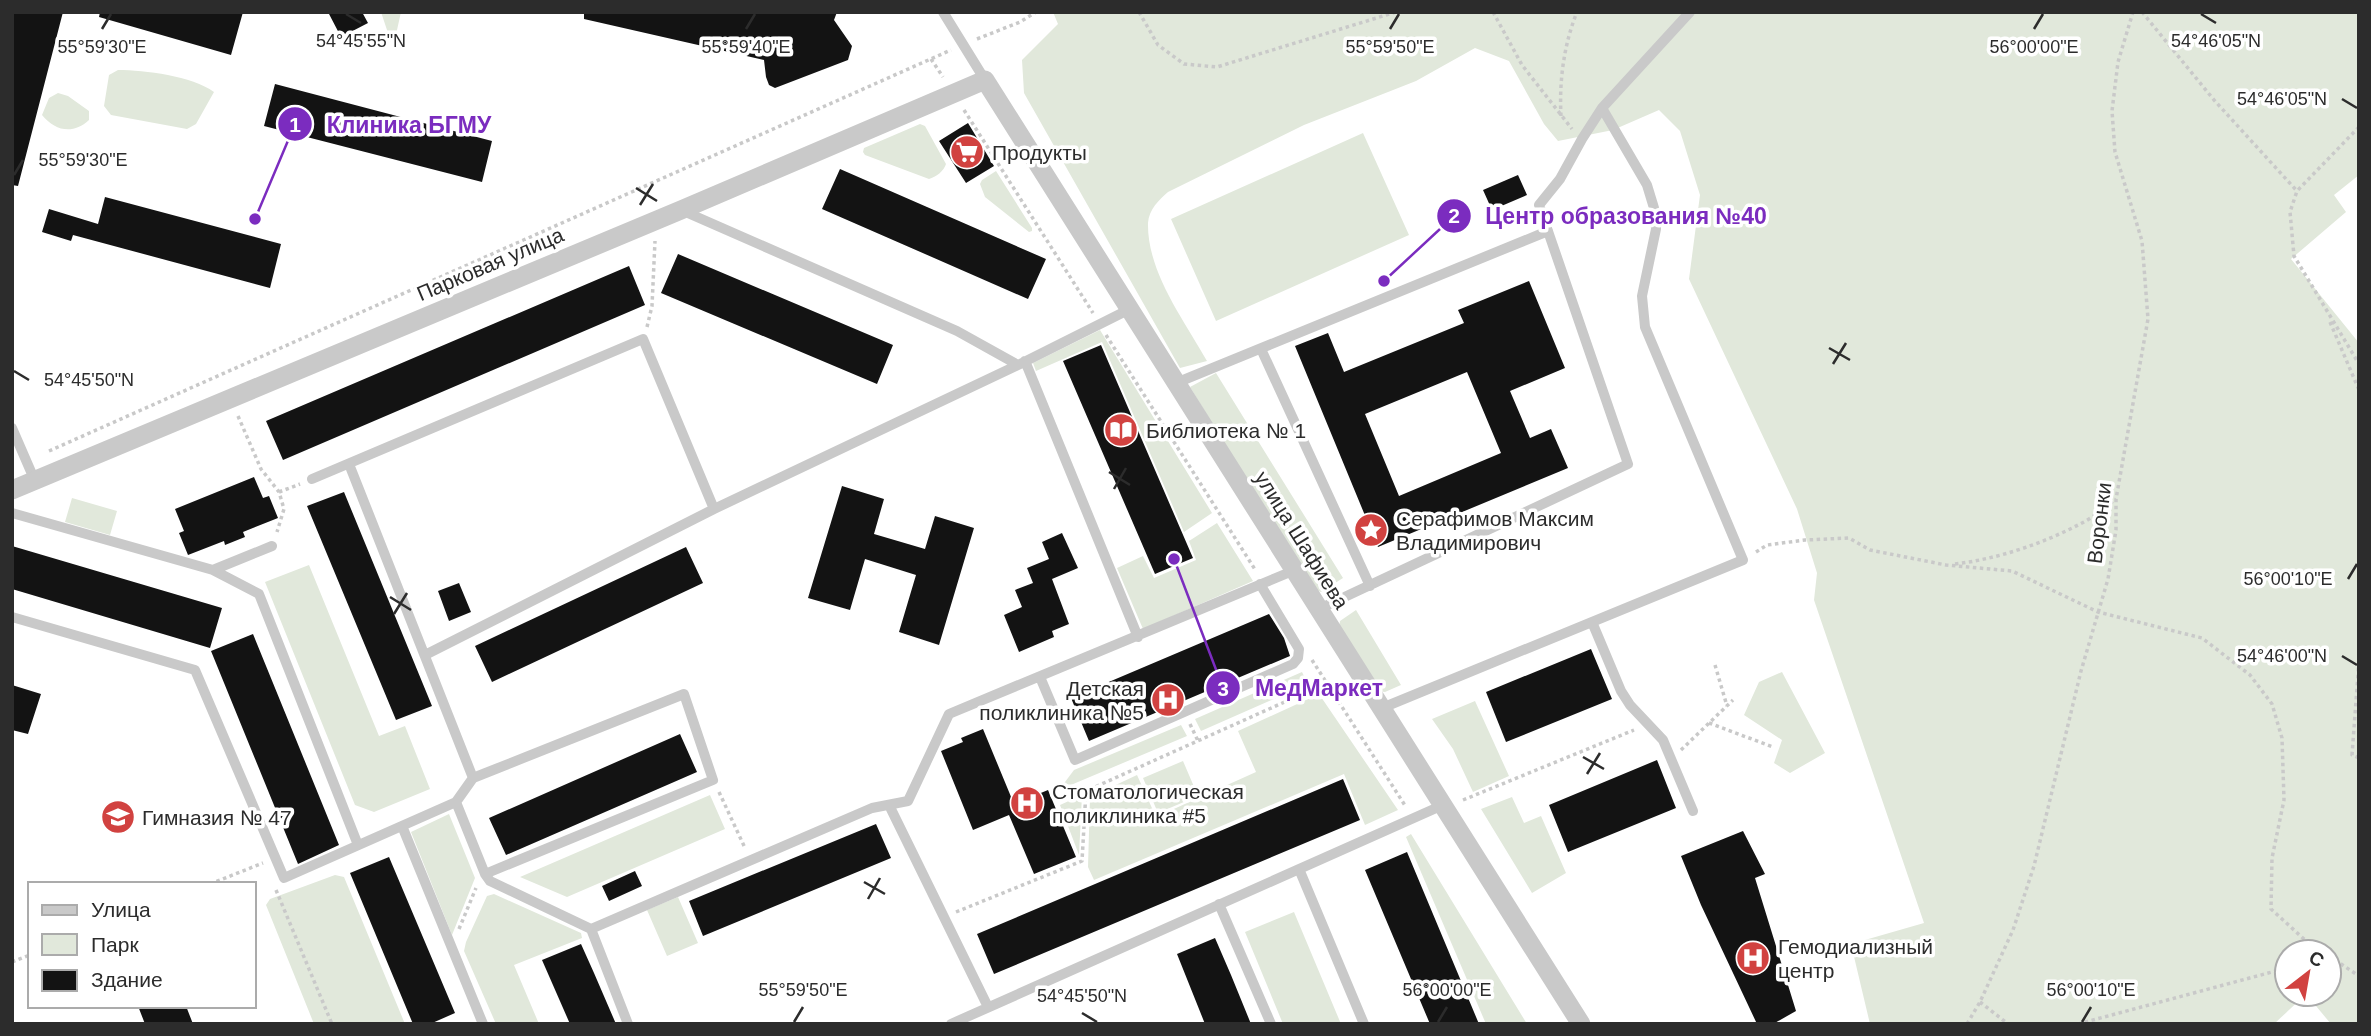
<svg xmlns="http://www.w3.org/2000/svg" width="2371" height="1036" viewBox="0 0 2371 1036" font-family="Arial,sans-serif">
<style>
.green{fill:#e1e8db;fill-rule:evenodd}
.building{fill:#131313;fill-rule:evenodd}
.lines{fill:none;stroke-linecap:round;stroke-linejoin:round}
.path{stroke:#c9c9c9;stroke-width:3.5;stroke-dasharray:3.5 3.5;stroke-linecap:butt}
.service{stroke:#c9c9c9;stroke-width:10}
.minor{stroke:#c9c9c9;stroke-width:19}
.ticks{fill:none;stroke:#2c2c2c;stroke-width:2.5}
.labels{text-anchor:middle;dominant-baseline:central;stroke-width:7;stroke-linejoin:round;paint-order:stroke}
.poi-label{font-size:21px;fill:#2c2c2c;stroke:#fff;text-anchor:start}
.street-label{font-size:21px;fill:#2c2c2c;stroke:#fff}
.ticks-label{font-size:18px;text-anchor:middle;fill:#2c2c2c;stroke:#fff;stroke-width:7;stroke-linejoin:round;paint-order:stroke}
.leader{fill:none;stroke:#7b2cbf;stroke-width:2.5}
.callout-dot{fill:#7b2cbf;stroke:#fff;stroke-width:2.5}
.mark-label{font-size:21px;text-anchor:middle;font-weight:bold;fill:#fff}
.callout-label{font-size:23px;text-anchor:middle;font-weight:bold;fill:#7b2cbf;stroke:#fff;stroke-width:7;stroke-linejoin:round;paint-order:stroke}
</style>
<rect width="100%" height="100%" fill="#fff"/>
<!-- green -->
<path class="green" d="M381,12H401L393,48Z
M1053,12H2359V175L2334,195L2346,212L2291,259L2359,343V1024H2331L2306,994L2274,1024H1870L1851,944L1924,923L1814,600L1817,573L1797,509L1689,279L1700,195L1680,131L1659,110L1613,130L1558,141L1544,124L1509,61L1475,48L1416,81L1304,125L1168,192C1159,200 1149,209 1148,223C1147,272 1184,320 1207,361L1180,368L1024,93L1022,60L1058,24ZM2287,952H2329V994H2287Z
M118,70C145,70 192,76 214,92L196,124L187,129L111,115L104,106L109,75Z
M58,93L68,96L89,111V120C73,135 55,131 42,115L49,98Z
M920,124L925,126L946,164C944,171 936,177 929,179L865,155L863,152L864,148Z
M1363,133L1409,235L1216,321L1171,219Z
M996,171L1032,228V231L1029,232L985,197L980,184L982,180Z
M1100,330L1212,513L1184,532L1102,342L1036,371L1033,363Z
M1216,373L1343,578L1321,592L1314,589L1190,387Z
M72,498L117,511L110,535L65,522Z
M1217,523L1253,581L1143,629L1117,568L1143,556L1154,578L1196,560L1189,541Z
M309,565L379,736L405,726L430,789L374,812L355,805L265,582Z
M1356,610L1401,685L1385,692L1378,691L1339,628L1340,621Z
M1302,672L1308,684L1201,731L1195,719Z
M1782,672L1825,753L1790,773L1774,763L1782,740L1744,715L1759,682Z
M1319,694L1398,810L1365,825L1344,774L1094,880L1088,867L1090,797L1137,775L1156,817L1256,772L1238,731Z
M1475,701L1509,776L1473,792L1453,749L1432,719Z
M1181,725L1187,736L1059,790L1074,770Z
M1183,761L1198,796L1158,813L1143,778Z
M710,795L725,829L567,897L520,877Z
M1082,795L1079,855L1060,805Z
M1512,797L1524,823L1541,816L1566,873L1532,893L1481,809Z
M449,814L475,878L452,935L411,832Z
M1411,834L1527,1024H1486L1406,837Z
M335,875L344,877L405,1024H314L266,905L270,899Z
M494,894L581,933L582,938L514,965L539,1024H496L464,951L466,942L487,896Z
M678,897L698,943L667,956L647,910Z
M1294,912L1341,1024H1283L1245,932Z"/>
<!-- building -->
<path class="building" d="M12,12H63L18,186L12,185Z
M100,12H243L231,55L99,17Z
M328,12H362L368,23L341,37Z
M584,12H837L834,20L852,46L848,60L775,88L769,85L766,77L764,60L584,19Z
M275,84L492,141L482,182L264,126Z
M968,123L994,166L966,183L939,141Z
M840,169L1046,259L1028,299L822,209Z
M1518,175L1527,195L1492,210L1483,190Z
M105,197L281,244L270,288L73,235L71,241L42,232L49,209L98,224Z
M678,254L893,345L877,384L661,293Z
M629,266L645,305L283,460L266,421Z
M1529,281L1565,368L1510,391L1530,438L1551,429L1568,468L1378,547L1295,346L1328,333L1344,372L1464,323L1458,310ZM1467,372L1501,453L1399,496L1365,414Z
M1101,345L1193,558L1155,574L1063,361Z
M254,477L263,498L269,496L278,518L243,532L245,537L225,545L224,541L188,555L179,533L184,531L175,509Z
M842,486L884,499L874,534L925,549L935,516L974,528L939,645L899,632L916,575L865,559L850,610L808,598Z
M344,492L432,706L396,720L307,506Z
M1062,533L1078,568L1052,579L1069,624L1052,631L1054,637L1019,652L1004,615L1022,607L1015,590L1033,583L1027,568L1049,559L1042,542Z
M12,546L222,608L210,648L12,589Z
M686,547L703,583L492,682L475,646Z
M459,583L471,612L449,621L438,591Z
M1269,614L1284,638L1290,656L1089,741L1071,698Z
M253,634L339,845L298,864L211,651Z
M1591,649L1612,699L1506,742L1486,692Z
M12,685L41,694L28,734L12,730Z
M983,729L1014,804L1048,790L1076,857L1034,874L1009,815L973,830L941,751L963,742L961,738Z
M680,734L697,772L506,855L489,818Z
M1657,760L1676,808L1568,852L1549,805Z
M1343,779L1360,820L994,974L977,934Z
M876,824L891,858L703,936L689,901Z
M1743,831L1765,874L1755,878L1796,1011L1773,1024H1757L1701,905L1681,856Z
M1407,852L1479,1024H1430L1365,870Z
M389,857L455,1013L430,1024H413L350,873Z
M635,871L642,886L609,901L602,886Z
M1215,938L1231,975L1251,1024H1205L1177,954Z
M581,944L594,973L616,1024H570L542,960Z
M138,1006H186L193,1024H145Z"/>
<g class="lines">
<!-- path -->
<path class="path" d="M1139,12L1158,45L1184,64L1217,67L1396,12
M1493,12L1522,65L1572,129
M2142,12L2214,100L2297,191
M977,39L1020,22L1036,12
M931,59L943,77
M964,110L1093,313
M1561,116C1559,81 1564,44 1577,12
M2359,127L2297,191L2290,212L2294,256L2359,364
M2330,322L2359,390
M647,327L652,306L655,241
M1106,335L1256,571
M238,416L261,469L279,492L284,509L277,532
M49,451L951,50
M279,492L300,484
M1756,552L1767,545L1805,540L1849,538L1870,550L1946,565L2012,571L2098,612L2202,638L2250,675L2272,704L2282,738L2284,800L2272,858L2271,909L2305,940L2322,952
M1955,564C1997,559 2042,544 2080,524C2093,518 2105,507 2116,499
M1312,660L1406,807
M2359,661L2352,755L2359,758
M1715,665L1727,706
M1709,723L1773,747
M1190,724L1198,741
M1681,750L1733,700
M719,792L745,848
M1463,800L1634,730
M210,884L263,863
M276,890L332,1024
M956,912L1082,861L1086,791L1327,683
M459,929L476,888
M2329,956L2359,976
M12,962L30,955
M1980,1002L2008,1024
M1967,1024L1980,1002L2013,930L2034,866L2081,671L2108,579L2116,530V499L2148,319L2142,241L2115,152L2112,111L2118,62L2133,12
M2078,1024L2287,968"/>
<!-- service -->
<path class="service" d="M943,12L985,80
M681,210L957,331L1018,365
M1261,349L1370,586
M1025,361L1138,637
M1176,383L1548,231
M12,428L35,481
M349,464L473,778L456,802L485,874L490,881L591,929L628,1024
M312,479L643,339L714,509
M12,513L213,570L272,546
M213,570L259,594L358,845
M1319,609L1628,464L1539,205L1560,179L1582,139L1602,108L1690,12
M12,617L195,670L284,878L456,802
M1592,622L1621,691L1630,705L1663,740L1693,811
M425,655L714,509L1018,365L1130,309
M1040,677L1075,760L1293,664L1298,658L1299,649L1260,584
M1382,708L1743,560L1645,327L1642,296L1656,229L1654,208L1647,185L1602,108
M473,778L684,694L713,780L485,874
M889,805L988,1007
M402,826L483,1024
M1299,869L1364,1024
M1219,904L1271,1024
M591,929L872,808L908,801L949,714L1295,570
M951,1024L1443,805"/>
<!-- minor -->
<path class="minor" d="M12,490L681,210L985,80L1581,1024"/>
</g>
<!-- ticks -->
<path class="ticks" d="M346,14L361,23M2201,14L2216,23M102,29L111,14M746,29L755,14M1390,29L1399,14M2034,29L2043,14M2342,99L2357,108M14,175L23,160M636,188L657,201M640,205L653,184M1829,348L1850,360M1833,364L1846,343M14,371L29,380M1109,472L1130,485M1114,489L1126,468M2348,579L2357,564M390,597L411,610M394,614L407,593M2342,656L2357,665M1583,757L1604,769M1587,774L1600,753M864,882L885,894M868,899L880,878M1082,1013L1097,1022M794,1022L803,1007M1438,1022L1447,1007M2082,1022L2091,1007"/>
<!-- icons -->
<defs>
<g id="supermarket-disc" transform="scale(1.75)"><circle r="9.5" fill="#d14240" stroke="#fff"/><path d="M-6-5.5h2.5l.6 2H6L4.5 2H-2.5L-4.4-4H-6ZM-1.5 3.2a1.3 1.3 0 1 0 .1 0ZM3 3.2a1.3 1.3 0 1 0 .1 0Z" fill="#fff"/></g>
<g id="library-disc" transform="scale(1.75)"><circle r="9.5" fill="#d14240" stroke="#fff"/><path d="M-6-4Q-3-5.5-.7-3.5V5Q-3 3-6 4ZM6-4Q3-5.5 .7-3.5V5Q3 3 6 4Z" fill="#fff"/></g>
<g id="sight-disc" transform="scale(1.75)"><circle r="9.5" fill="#d14240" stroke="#fff"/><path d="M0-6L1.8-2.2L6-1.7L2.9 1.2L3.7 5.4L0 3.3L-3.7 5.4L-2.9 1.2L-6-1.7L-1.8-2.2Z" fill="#fff"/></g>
<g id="hospital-disc" transform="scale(1.75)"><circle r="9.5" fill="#d14240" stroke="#fff"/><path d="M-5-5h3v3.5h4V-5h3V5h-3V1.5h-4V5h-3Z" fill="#fff"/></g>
<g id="school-disc" transform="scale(1.75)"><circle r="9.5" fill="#d14240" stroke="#fff"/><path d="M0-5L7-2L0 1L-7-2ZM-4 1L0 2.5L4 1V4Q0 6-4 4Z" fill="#fff"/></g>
</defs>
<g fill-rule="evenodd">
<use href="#supermarket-disc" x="967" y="152"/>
<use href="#library-disc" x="1121" y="430"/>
<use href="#sight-disc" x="1371" y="530"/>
<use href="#hospital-disc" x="1168" y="700"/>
<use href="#hospital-disc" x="1027" y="803"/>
<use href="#school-disc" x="118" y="817"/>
<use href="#hospital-disc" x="1753" y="958"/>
</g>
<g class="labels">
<!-- poi labels -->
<g class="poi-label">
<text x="992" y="152">Продукты</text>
<text x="1146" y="430">Библиотека № 1</text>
<text x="1396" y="518">Серафимов Максим<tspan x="1396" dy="24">Владимирович</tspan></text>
<text x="1144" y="688" text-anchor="end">Детская<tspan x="1144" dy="24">поликлиника №5</tspan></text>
<text x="1052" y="791">Стоматологическая<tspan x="1052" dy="24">поликлиника #5</tspan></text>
<text x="142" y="817">Гимназия № 47</text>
<text x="1778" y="946">Гемодиализный<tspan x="1778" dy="24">центр</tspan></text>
</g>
<!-- street labels -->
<g class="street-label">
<text transform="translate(490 264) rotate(-23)">Парковая улица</text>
<text transform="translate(2099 523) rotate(-83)">Воронки</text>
<text transform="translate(1302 540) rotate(58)">улица Шафиева</text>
</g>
</g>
<g class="ticks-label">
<text x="361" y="47">54°45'55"N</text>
<text x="2216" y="47">54°46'05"N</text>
<text x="102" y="53">55°59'30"E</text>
<text x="746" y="53">55°59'40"E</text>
<text x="1390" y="53">55°59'50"E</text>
<text x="2034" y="53">56°00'00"E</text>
<text x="2282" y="105">54°46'05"N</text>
<text x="83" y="166">55°59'30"E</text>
<text x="89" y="386">54°45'50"N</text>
<text x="2288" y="585">56°00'10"E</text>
<text x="2282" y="662">54°46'00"N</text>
<text x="803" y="996">55°59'50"E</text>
<text x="1447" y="996">56°00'00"E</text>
<text x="2091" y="996">56°00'10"E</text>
<text x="1082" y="1002">54°45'50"N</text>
</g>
<!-- callouts -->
<path class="leader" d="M255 219L295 124M1384 281L1454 216M1174 559L1223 688"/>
<g class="callout-dot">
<circle cx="255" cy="219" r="7"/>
<circle cx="1384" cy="281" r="7"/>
<circle cx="1174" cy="559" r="7"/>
<circle cx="295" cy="124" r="18"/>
<circle cx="1454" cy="216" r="18"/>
<circle cx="1223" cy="688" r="18"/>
</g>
<g class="mark-label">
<text x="295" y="132">1</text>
<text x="1454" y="223">2</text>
<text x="1223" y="696">3</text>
</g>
<g class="callout-label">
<text x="409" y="133">Клиника БГМУ</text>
<text x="1626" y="224">Центр образования №40</text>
<text x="1319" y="696">МедМаркет</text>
</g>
<!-- border -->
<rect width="2371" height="1036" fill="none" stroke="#2c2c2c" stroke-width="28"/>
<!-- legend -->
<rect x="28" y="882" width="228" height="126" fill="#ffffff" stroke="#ababab" stroke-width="2"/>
<rect x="42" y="905" width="35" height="10" fill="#c9c9c9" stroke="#ababab" stroke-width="2"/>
<text x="91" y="917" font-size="21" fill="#2c2c2c">Улица</text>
<rect x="42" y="934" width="35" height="21" fill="#e1e8db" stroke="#ababab" stroke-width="2"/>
<text x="91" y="952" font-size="21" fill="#2c2c2c">Парк</text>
<rect x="42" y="970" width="35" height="21" fill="#131313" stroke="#ababab" stroke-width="2"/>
<text x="91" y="987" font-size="21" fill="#2c2c2c">Здание</text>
<!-- north arrow -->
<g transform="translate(2308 973) rotate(31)"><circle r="33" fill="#ffffff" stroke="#ababab" stroke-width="2"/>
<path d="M0-5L12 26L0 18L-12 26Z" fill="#d14240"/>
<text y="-10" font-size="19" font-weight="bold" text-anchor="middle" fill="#2c2c2c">С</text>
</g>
</svg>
